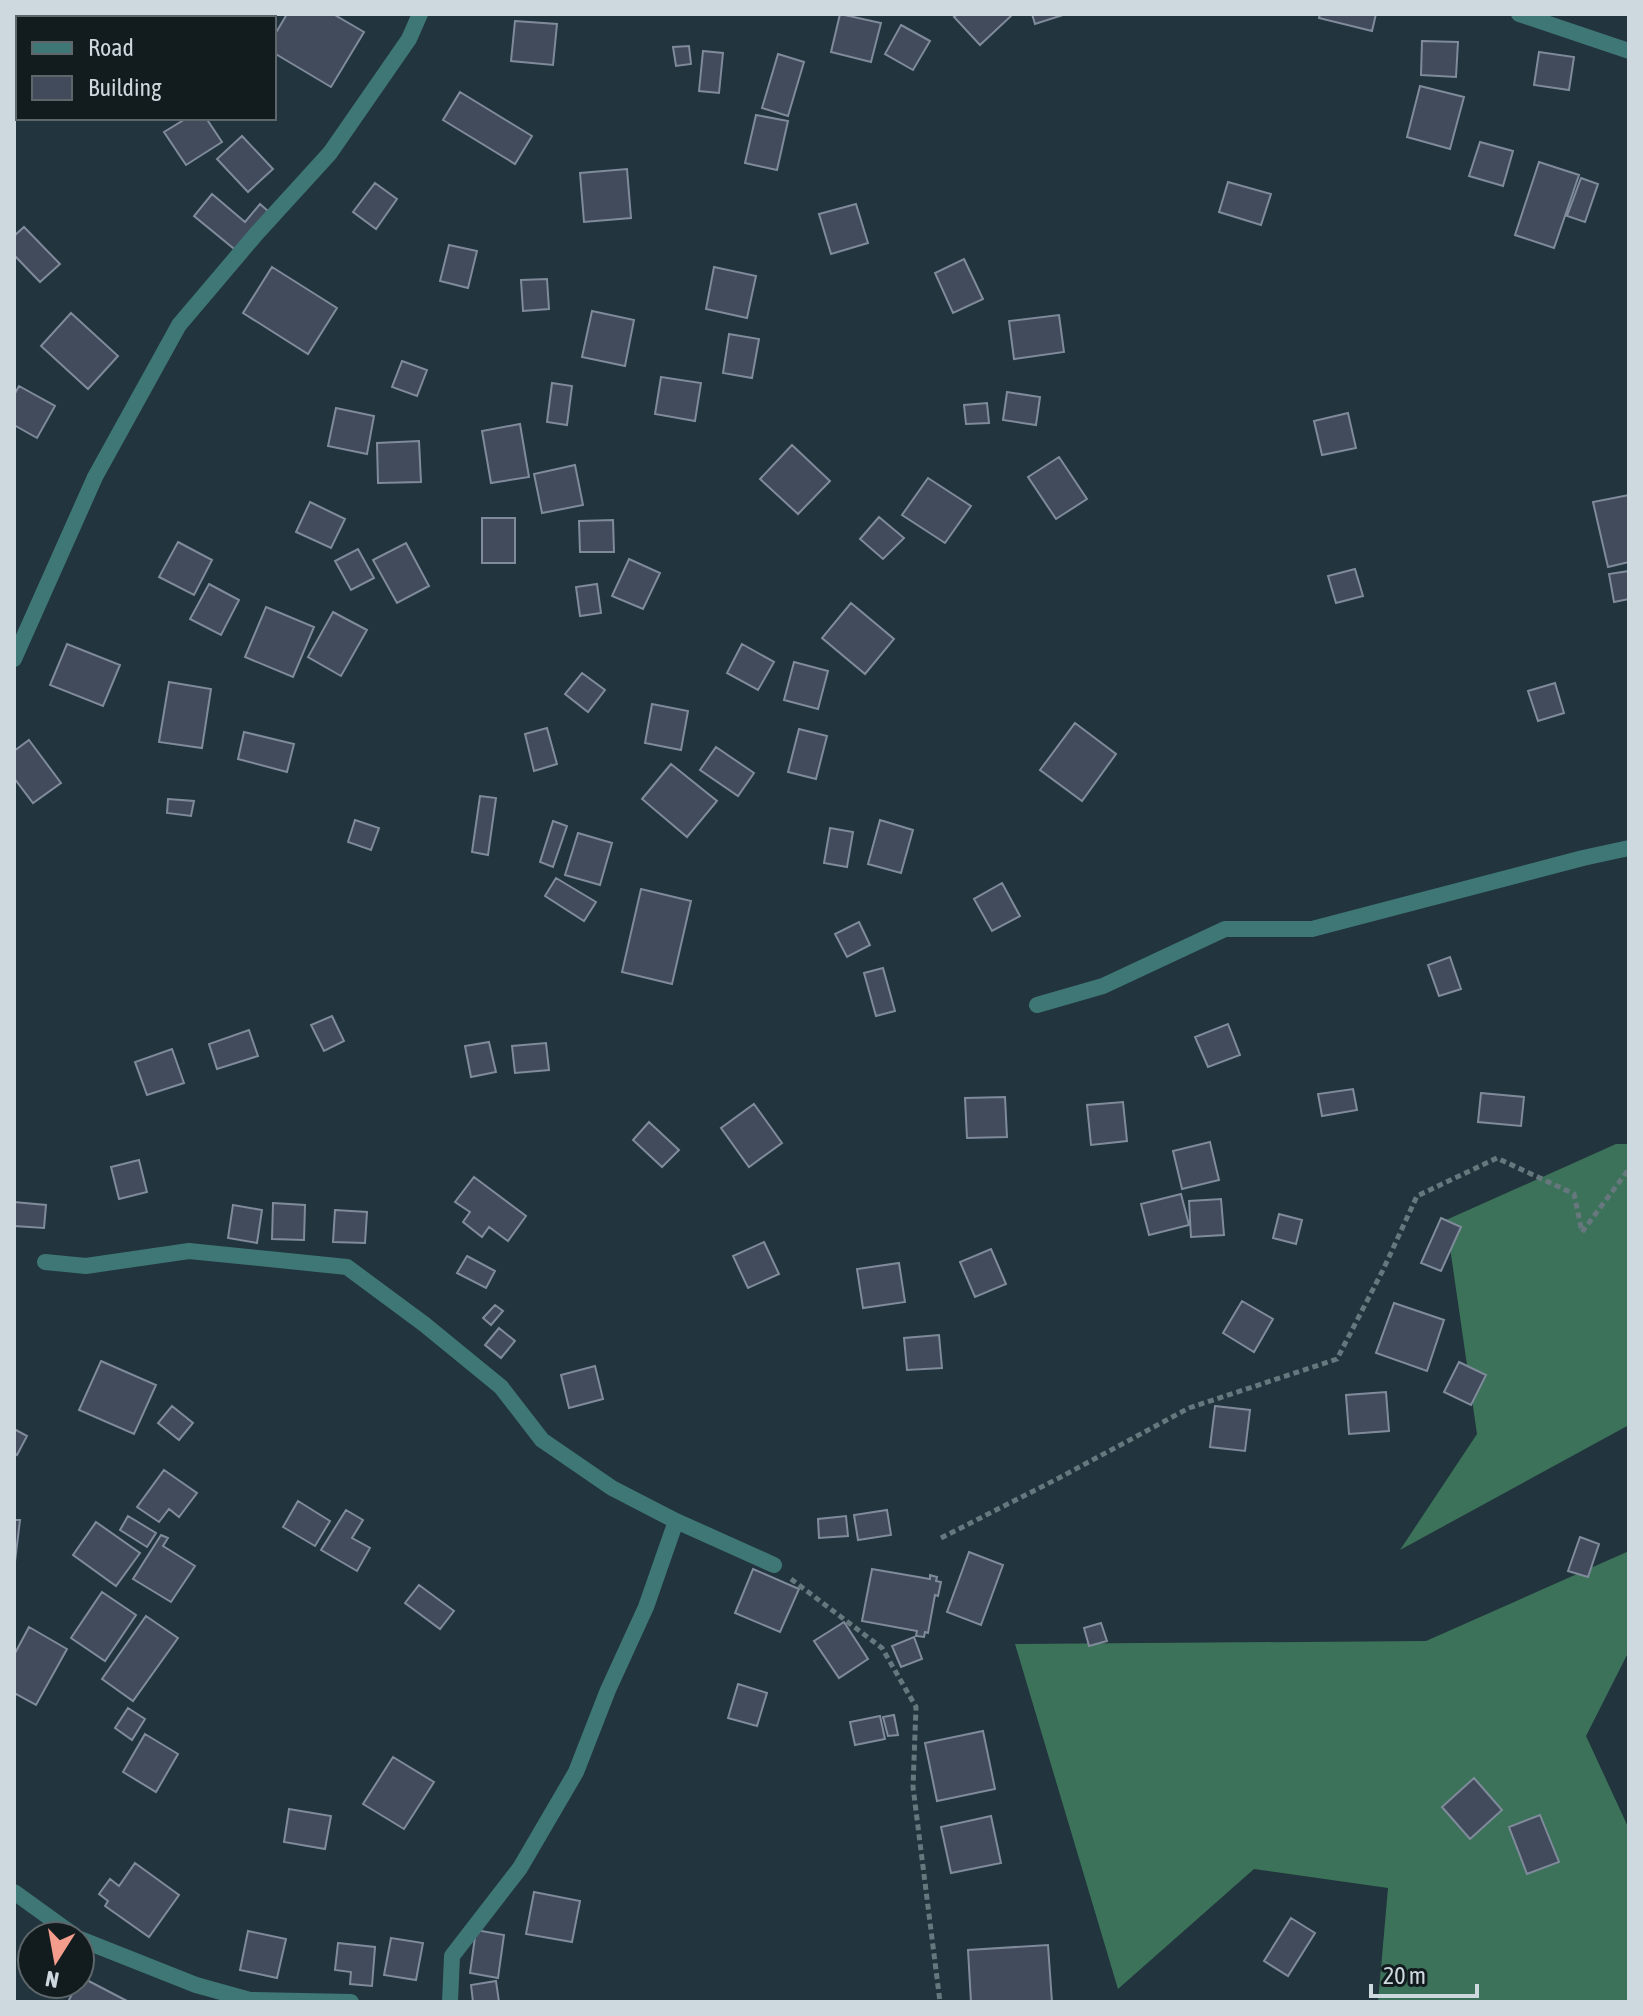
<svg xmlns="http://www.w3.org/2000/svg" width="1643" height="2016" viewBox="0 0 1643 2016" font-family="'Asap Condensed',sans-serif">
<style>
.forest{fill:#3c7259}
.building{fill:#424b5b;stroke:#7f8a9b;stroke-width:2}
.lines{fill:none;stroke-linecap:round;stroke-linejoin:round}
.path{stroke:#67777e;stroke-width:5;stroke-dasharray:6 4;stroke-linecap:butt}
.minor{stroke:#3f7776;stroke-width:16}
</style>
<rect width="100%" height="100%" fill="#22343d"/>
<!-- forest -->
<path class="forest" d="M1616,1144H1629V1425L1400,1550L1477,1434L1446,1220Z
M1629,1551V1651L1586,1736L1629,1829V2002H1378L1388,1888L1254,1869L1118,1989L1015,1644L1426,1641Z"/>
<!-- building -->
<path class="building" d="M287,14H333L364,32L331,87L274,53V36Z
M840,14L881,23L871,62L831,52Z
M958,14H1009L1011,16L980,45L954,17Z
M1032,14H1066L1035,24Z
M1320,14H1376L1372,31L1319,18Z
M515,21L557,24L553,65L511,61Z
M901,25L930,41L913,70L885,54Z
M1422,41L1458,42L1456,77L1421,75Z
M689,46L691,64L676,66L673,47Z
M703,51L723,53L719,93L699,91Z
M1539,52L1574,57L1569,90L1534,85Z
M778,54L804,62L788,116L762,108Z
M1420,86L1464,97L1450,149L1407,137Z
M460,92L532,136L515,164L443,120Z
M756,115L788,121L777,170L745,163Z
M187,118H206L222,142L186,165L164,132Z
M242,136L273,169L248,192L217,159Z
M1480,142L1513,151L1503,186L1469,176Z
M1539,162L1579,175L1554,248L1515,235Z
M627,169L631,218L584,222L580,173Z
M1581,178L1598,184L1585,222L1567,216Z
M1228,182L1271,194L1261,225L1219,212Z
M375,183L397,199L376,229L353,212Z
M212,194L245,222L260,204L277,219L244,257L194,216Z
M856,204L868,243L831,254L819,214Z
M24,227L60,264L40,282L14,255V236Z
M449,245L477,251L468,288L440,281Z
M964,259L983,299L953,313L935,273Z
M272,267L337,308L308,354L243,313Z
M714,267L756,276L747,318L706,309Z
M547,279L549,309L523,311L521,280Z
M592,311L634,320L625,366L582,357Z
M71,313L118,356L88,389L41,346Z
M1059,315L1064,352L1014,359L1009,321Z
M729,334L759,339L752,378L723,373Z
M402,361L427,370L417,396L392,387Z
M661,377L701,383L695,421L655,414Z
M552,383L572,386L567,425L547,422Z
M19,386L55,406L37,438L14,425V395Z
M1007,392L1040,397L1036,425L1003,420Z
M987,403L989,423L966,424L964,405Z
M336,408L374,416L367,454L328,446Z
M1348,413L1356,448L1322,455L1314,421Z
M520,424L529,477L491,483L482,431Z
M419,441L421,482L378,483L377,443Z
M792,445L830,481L798,514L760,479Z
M1059,457L1087,499L1056,519L1028,477Z
M575,465L583,505L542,513L534,474Z
M928,478L971,506L945,543L902,515Z
M1629,495V562L1608,567L1593,502Z
M310,502L345,519L331,548L296,532Z
M879,517L904,538L883,559L860,539Z
M482,518H515V563H482Z
M613,520L614,552H580L579,521Z
M178,542L212,560L194,595L159,577Z
M406,543L429,586L397,603L373,560Z
M358,549L374,578L351,590L335,561Z
M629,559L660,573L643,609L612,596Z
M1355,569L1363,596L1336,603L1328,576Z
M1629,571V599L1614,602L1609,574Z
M209,584L239,600L221,635L190,619Z
M597,584L601,613L580,616L576,587Z
M851,603L894,639L865,674L822,638Z
M266,607L314,627L293,677L245,657Z
M333,612L367,630L341,676L308,657Z
M67,644L120,665L103,706L50,685Z
M742,644L774,662L758,690L727,673Z
M794,662L828,671L818,709L784,700Z
M582,673L605,690L588,712L565,694Z
M169,682L211,689L202,748L159,742Z
M1555,683L1564,713L1538,721L1528,691Z
M652,704L688,711L681,750L645,743Z
M1075,723L1116,754L1082,801L1040,770Z
M547,728L557,764L534,771L525,734Z
M799,729L827,736L816,779L788,772Z
M244,732L294,744L287,772L238,759Z
M29,740L61,783L33,803L14,778V751Z
M716,747L754,773L738,796L700,770Z
M671,764L717,801L687,837L642,799Z
M480,796L496,798L488,855L472,852Z
M168,799L194,801L191,816L167,813Z
M355,820L379,828L371,850L348,842Z
M880,820L913,830L901,873L868,864Z
M553,821L567,826L553,867L540,862Z
M830,828L853,832L847,867L824,863Z
M578,833L612,843L600,885L565,875Z
M556,878L596,902L584,921L545,896Z
M1002,883L1020,916L992,931L974,899Z
M641,889L691,901L672,984L622,972Z
M859,922L870,945L847,957L835,934Z
M1450,957L1461,989L1439,996L1428,965Z
M883,968L895,1011L876,1016L864,973Z
M332,1016L344,1041L324,1051L311,1025Z
M1228,1024L1240,1055L1208,1067L1195,1037Z
M249,1030L258,1056L217,1069L209,1044Z
M489,1042L496,1072L471,1077L465,1046Z
M546,1043L549,1070L515,1073L512,1046Z
M172,1049L184,1083L147,1095L135,1062Z
M1353,1089L1357,1110L1322,1116L1318,1094Z
M1481,1093L1524,1097L1521,1126L1478,1122Z
M1005,1097L1007,1137L967,1138L965,1098Z
M1123,1102L1127,1141L1091,1145L1087,1105Z
M754,1104L782,1143L749,1167L721,1128Z
M649,1122L679,1150L662,1167L633,1140Z
M1210,1142L1219,1180L1182,1189L1173,1151Z
M139,1160L147,1192L119,1199L111,1167Z
M474,1177L526,1216L508,1241L489,1227L482,1237L463,1222L470,1212L455,1202Z
M1181,1194L1189,1225L1149,1235L1141,1204Z
M1221,1199L1224,1235L1191,1237L1189,1201Z
M14,1202L46,1205L44,1228L14,1226Z
M273,1203L305,1205L304,1240L272,1239Z
M233,1205L262,1210L257,1243L228,1238Z
M335,1210L367,1212L365,1243L333,1242Z
M1279,1214L1302,1220L1296,1244L1273,1238Z
M1441,1218L1461,1227L1441,1271L1421,1263Z
M764,1242L779,1274L748,1288L733,1256Z
M991,1249L1006,1284L975,1297L960,1262Z
M467,1256L495,1271L486,1288L457,1273Z
M899,1263L905,1302L863,1308L857,1269Z
M1242,1301L1273,1319L1254,1352L1223,1333Z
M1394,1303L1444,1320L1427,1371L1376,1353Z
M495,1305L503,1311L491,1325L483,1318Z
M499,1328L515,1341L501,1358L485,1345Z
M939,1335L942,1368L907,1370L904,1338Z
M101,1361L156,1385L134,1434L79,1410Z
M1459,1362L1486,1375L1471,1405L1444,1392Z
M595,1366L603,1399L569,1408L561,1375Z
M1386,1392L1389,1431L1349,1434L1346,1395Z
M172,1406L193,1423L179,1440L158,1423Z
M1215,1406L1250,1410L1245,1451L1210,1447Z
M14,1429L27,1436L17,1455L14,1453Z
M164,1470L197,1493L179,1517L169,1509L159,1522L137,1507Z
M298,1501L330,1521L315,1546L283,1527Z
M346,1510L363,1520L352,1538L370,1548L357,1571L321,1550Z
M887,1510L891,1535L858,1540L854,1515Z
M128,1516L156,1533L147,1547L120,1530Z
M846,1516L848,1536L819,1538L818,1519Z
M14,1520H20L14,1570Z
M96,1522L140,1553L116,1586L73,1555Z
M161,1535L168,1538L163,1546L195,1566L171,1602L133,1579Z
M1580,1537L1599,1544L1588,1577L1568,1571Z
M969,1552L1003,1565L981,1625L947,1612Z
M753,1569L799,1589L780,1632L735,1613Z
M872,1569L930,1579V1575L937,1577L936,1581L941,1582L938,1596L935,1595L928,1633L925,1632L924,1637L916,1636L917,1631L862,1621Z
M419,1585L454,1611L440,1629L405,1603Z
M102,1592L136,1615L105,1661L71,1638Z
M146,1616L178,1638L133,1701L102,1679Z
M844,1622L868,1659L839,1678L814,1641Z
M1101,1623L1107,1641L1089,1646L1084,1628Z
M29,1627L67,1649L36,1705L14,1693V1655Z
M914,1637L922,1659L901,1667L892,1646Z
M738,1684L767,1693L757,1726L728,1718Z
M128,1708L145,1719L132,1740L115,1728Z
M894,1715L898,1735L888,1736L883,1717Z
M880,1716L885,1739L855,1745L850,1722Z
M983,1731L995,1789L937,1801L925,1743Z
M145,1734L178,1754L156,1792L123,1772Z
M393,1757L434,1782L404,1829L363,1804Z
M1474,1778L1502,1810L1470,1839L1442,1807Z
M289,1809L331,1816L325,1849L284,1842Z
M1540,1815L1559,1862L1527,1874L1509,1827Z
M991,1816L1001,1863L951,1873L941,1827Z
M135,1863L179,1895L149,1937L105,1906L108,1901L99,1894L110,1879L119,1886Z
M534,1892L580,1901L572,1942L526,1934Z
M1291,1918L1315,1933L1288,1976L1264,1961Z
M476,1930L504,1935L498,1978L470,1973Z
M248,1931L286,1939L277,1978L240,1970Z
M391,1938L423,1943L416,1980L384,1975Z
M338,1943L375,1947L372,1986L350,1984L351,1972L335,1970Z
M1048,1945L1052,2002H971L968,1950Z
M81,1977L129,2002H68L77,1984H80Z
M496,1981L499,2002H473L471,1985Z"/>
<g class="lines">
<!-- path -->
<path class="path" d="M941,1538L1059,1478L1189,1408L1337,1359L1383,1270L1417,1196L1497,1158L1574,1194L1582,1232L1629,1169
M791,1579L882,1648L916,1707L913,1787L940,2002"/>
<!-- minor -->
<path class="minor" d="M1519,14L1629,51
M14,659L95,477L179,325L257,233L330,153L409,39L420,14
M1037,1005L1103,986L1225,929H1312L1583,858L1629,848
M45,1262L86,1266L189,1251L347,1267L424,1324L501,1387L542,1440L612,1488L676,1521L774,1565
M14,1892L75,1936
M80,1939L196,1985L250,2000L351,2002
M450,2002L452,1956L520,1868L576,1772L608,1690L646,1607L676,1521"/>
</g>
<!-- border -->
<rect width="1643" height="2016" fill="none" stroke="#cdd9de" stroke-width="32"/>
<!-- legend -->
<rect x="16" y="16" width="260" height="104" fill="#121b1e" stroke="#5d676b" stroke-width="2"/>
<rect x="32" y="42" width="40" height="12" fill="#3f7776" stroke="#5d676b" stroke-width="2"/>
<text x="88" y="56" font-size="24" fill="#cdd9de">Road</text>
<rect x="32" y="76" width="40" height="24" fill="#424b5b" stroke="#5d676b" stroke-width="2"/>
<text x="88" y="96" font-size="24" fill="#cdd9de">Building</text>
<!-- north arrow -->
<g transform="translate(56 1960) rotate(191)"><circle r="38" fill="#121b1e" stroke="#5d676b" stroke-width="2"/>
<path d="M0-6L14 30L0 20L-14 30Z" fill="#f49d8c"/>
<text y="-12" font-size="22" font-weight="bold" text-anchor="middle" fill="#cdd9de">N</text>
</g>
<!-- scale -->
<path d="M1371 1984v12h106v-12" fill="none" stroke="#cdd9de" stroke-width="4"/>
<text x="1383" y="1984" font-size="24" fill="#cdd9de" stroke="#121b1e" stroke-width="6" paint-order="stroke">20 m</text>
</svg>
